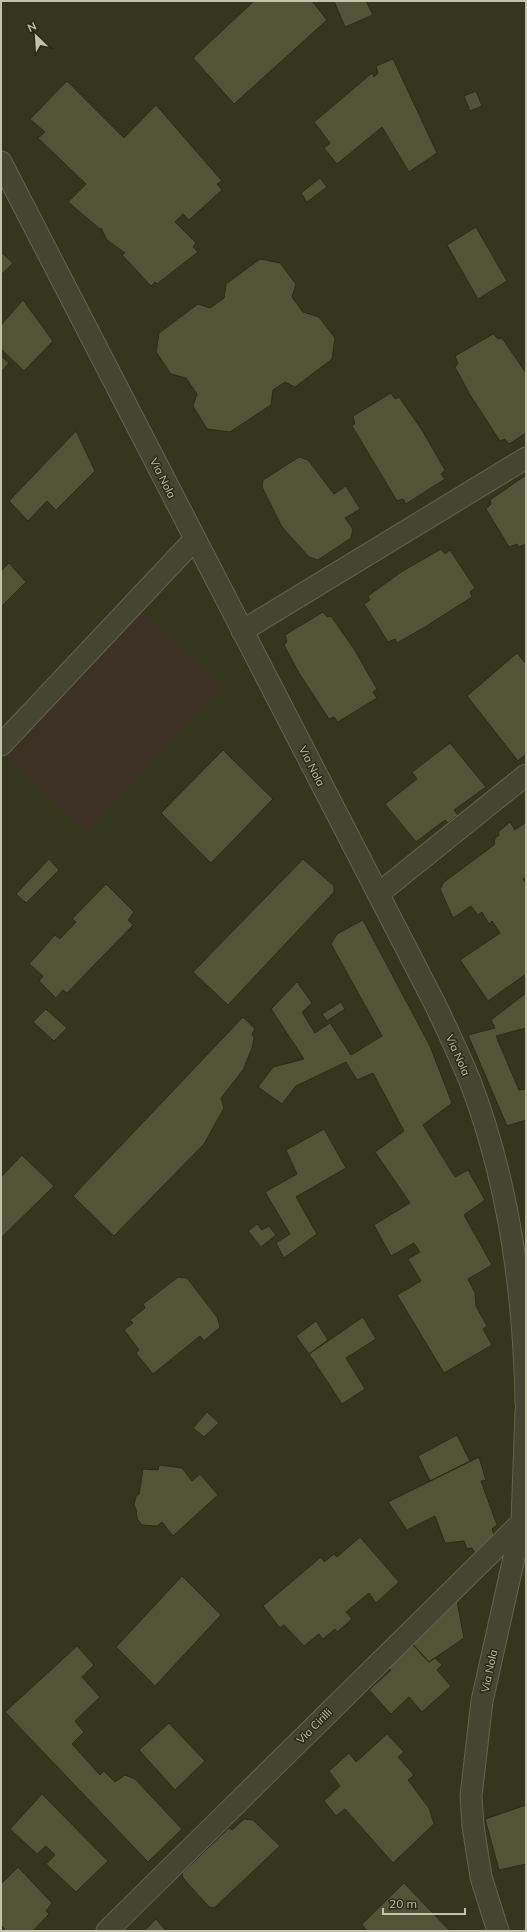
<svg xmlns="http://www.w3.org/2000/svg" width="527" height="1932" viewBox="0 0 527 1932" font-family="Mulish,sans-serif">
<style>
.green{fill:#3d3125}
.building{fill:#525437;stroke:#2b2c19}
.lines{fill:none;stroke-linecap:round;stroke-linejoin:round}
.street-casing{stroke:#62654f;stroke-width:23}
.street{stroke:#444631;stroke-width:21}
.labels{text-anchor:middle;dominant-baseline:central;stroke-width:3;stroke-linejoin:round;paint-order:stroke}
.street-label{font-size:11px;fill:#c1c4ab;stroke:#292a17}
</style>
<rect width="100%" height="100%" fill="#34361e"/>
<!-- green -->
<path class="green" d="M142,611L223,687L86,832L5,756Z"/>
<!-- building -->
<path class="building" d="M254,1H312L327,20L234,104L193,58Z
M334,1H366L373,15L345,27Z
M393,59L437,153L409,172L382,127L337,164L324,148L330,143L314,122L372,73L374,77L378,73L376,66Z
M67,81L124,138L156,105L222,181L217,184L222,190L189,220L183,214L175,222L196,243L193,247L198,252L157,284L155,282L151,286L122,255L125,253L107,240L101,228L100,229L68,202L86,184L38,138L45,132L30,119Z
M476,91L482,106L470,111L464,96Z
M320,178L327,187L307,202L301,193Z
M476,227L507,281L478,299L447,245Z
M1,252L13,263L1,275Z
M260,259L280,263L296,284L292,297L303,312L319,317L335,338L332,359L295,387L285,382L273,390L271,405L230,432L207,429L193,406L197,394L186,378L171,374L156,352L159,333L198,304L210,308L224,298L226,284Z
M23,300L53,341L24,371L1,349V325Z
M493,334L498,339L502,338L526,373V433L509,444L505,439L500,441L470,395L455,367L458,364L455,356Z
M1,356L9,363L1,372Z
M391,393L395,399L399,397L422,430L445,470L441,474L445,479L406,504L403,499L397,501L352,426L355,424L353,416Z
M76,431L95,471L56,510L47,501L28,521L9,501Z
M299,457L308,460L334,494L346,486L360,509L345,518L353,529L351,538L318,560L309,557L282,527L262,487L263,480Z
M526,475V544L519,547L517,544L509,547L486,509L491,504L490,500Z
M441,549L445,554L450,550L475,588L470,592L472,597L425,627L397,643L395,639L388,642L364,604L370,600L368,596L401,572Z
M9,563L26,582L1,607V571Z
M323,612L327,617L331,616L354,649L377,689L373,692L377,698L338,722L334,717L329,719L299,673L284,645L287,642L285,635Z
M517,653L526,664V754L518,761L467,696Z
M450,743L486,787L454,810L458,815L448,823L445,820L416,842L385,804L417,779L412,772Z
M223,750L273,799L211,863L161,813Z
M510,822L515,830L526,822V877L523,879L526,883V974L488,1001L460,960L500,933L492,921L489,924L482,912L478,915L471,906L453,918L440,889L444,882L494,845L495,838L499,835L498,832Z
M49,859L59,870L26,903L16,894Z
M303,859L334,886V892L228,1005L193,972Z
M106,884L134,912L128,920L133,925L67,993L63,990L56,998L39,981L43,976L29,964L55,935L60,939L76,922L72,919Z
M363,920L430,1046L452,1103L423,1125L455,1177L468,1170L485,1200L464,1215L492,1265L468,1279L475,1293L476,1306L487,1326L483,1329L492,1345L444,1373L397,1295L421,1281L408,1259L420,1252L414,1243L391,1256L374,1225L410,1203L375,1152L404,1131L373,1073L357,1080L346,1062L296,1086L282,1104L258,1087L273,1067L304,1059L271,1009L297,982L312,1003L302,1012L315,1033L330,1023L351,1055L382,1036L331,944L337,934Z
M526,993V1028L496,1036L519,1090L526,1089V1120L507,1126L468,1035L495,1028L491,1020Z
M341,1002L345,1009L327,1021L322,1014Z
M46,1009L67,1028L54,1041L33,1022Z
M243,1017L255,1029L252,1034L254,1038L252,1048L243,1070L221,1098L224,1108L204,1144L114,1236L73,1196Z
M324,1129L346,1168L296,1197L317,1234L284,1258L276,1243L290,1234L265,1192L297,1174L286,1150Z
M22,1155L54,1186L1,1238V1177Z
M257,1224L262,1230L269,1226L276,1235L261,1247L248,1231Z
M178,1277L187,1278L217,1317L220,1327L204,1341L200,1336L153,1374L136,1353L139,1350L124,1330L133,1323L130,1320L145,1308L143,1304Z
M363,1317L376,1339L346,1358L365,1389L342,1404L309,1354Z
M316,1321L328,1340L309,1354L296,1336Z
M207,1412L219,1423L204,1437L193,1428Z
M457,1435L470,1461L430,1481L418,1456Z
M479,1457L486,1480L481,1481L497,1525L492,1529L496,1540L477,1556L472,1548L467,1549L464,1541L445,1543L435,1516L407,1530L388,1502Z
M159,1465L182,1468L192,1481L200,1474L218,1495L173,1536L162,1522L157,1526L142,1525L137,1519L136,1509L134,1505L136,1496L139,1494L143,1469L158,1470Z
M360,1537L399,1582L376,1603L369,1593L346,1612L352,1619L337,1632L335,1629L323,1639L319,1634L304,1646L284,1625L280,1628L263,1606L321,1557L324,1562L334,1554L337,1557Z
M182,1576L221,1615L155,1686L116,1647Z
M457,1601L464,1638L429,1662L408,1639Z
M413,1645L429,1662L435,1658L442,1665L437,1670L451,1686L422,1712L409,1697L391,1714L369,1690L391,1670L386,1665Z
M77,1646L94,1665L82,1677L100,1697L75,1721L84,1732L72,1744L100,1775L104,1771L115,1782L125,1775L135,1779L182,1829L148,1862L5,1712Z
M169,1723L205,1761L175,1790L139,1750Z
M387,1734L404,1752L398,1757L414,1775L408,1780L429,1808L434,1824L393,1863L345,1809L336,1816L324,1801L340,1786L329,1771L349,1753L356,1762Z
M42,1794L108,1861L76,1892L46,1864L55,1855L46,1846L37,1854L10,1829Z
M526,1805V1864L499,1870L485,1819Z
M244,1819L253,1820L280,1846L214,1908L209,1907L183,1878L182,1873L229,1828L232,1830Z
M18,1867L52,1903L46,1911L49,1914L33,1931H6L1,1925V1884Z
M404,1883L450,1931H367L362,1924Z
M156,1919L166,1931H144Z"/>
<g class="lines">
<!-- street casing -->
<g class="street-casing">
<path id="street" d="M1,162L435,1004C447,1029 459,1055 470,1081C509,1183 524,1293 526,1402
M242,631L526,458
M1,745L195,539
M378,894L526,775
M107,1931L522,1522
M498,1931L481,1877L473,1826L471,1796L482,1701L522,1522L526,1411"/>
</g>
<!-- street -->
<use href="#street" class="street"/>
</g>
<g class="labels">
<!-- street labels -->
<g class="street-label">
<text transform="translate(163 478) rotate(63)">Via Nola</text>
<text transform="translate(312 766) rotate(63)">Via Nola</text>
<text transform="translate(458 1055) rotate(66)">Via Nola</text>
<text transform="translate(489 1671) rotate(-78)">Via Nola</text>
<text transform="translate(314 1726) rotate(-45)">Via Cirilli</text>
</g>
</g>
<!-- border -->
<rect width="527" height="1932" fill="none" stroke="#c1c4ab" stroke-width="4"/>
<!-- north arrow -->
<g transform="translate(36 36) rotate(335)" stroke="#292a17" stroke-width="3" paint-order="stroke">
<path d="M0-3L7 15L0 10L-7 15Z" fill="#c1c4ab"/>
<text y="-6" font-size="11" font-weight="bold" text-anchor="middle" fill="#c1c4ab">N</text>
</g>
<!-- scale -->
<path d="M383 1908v6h82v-6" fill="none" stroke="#c1c4ab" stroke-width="2"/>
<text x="389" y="1908" font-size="12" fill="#c1c4ab" stroke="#292a17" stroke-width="3" paint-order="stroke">20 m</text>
</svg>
